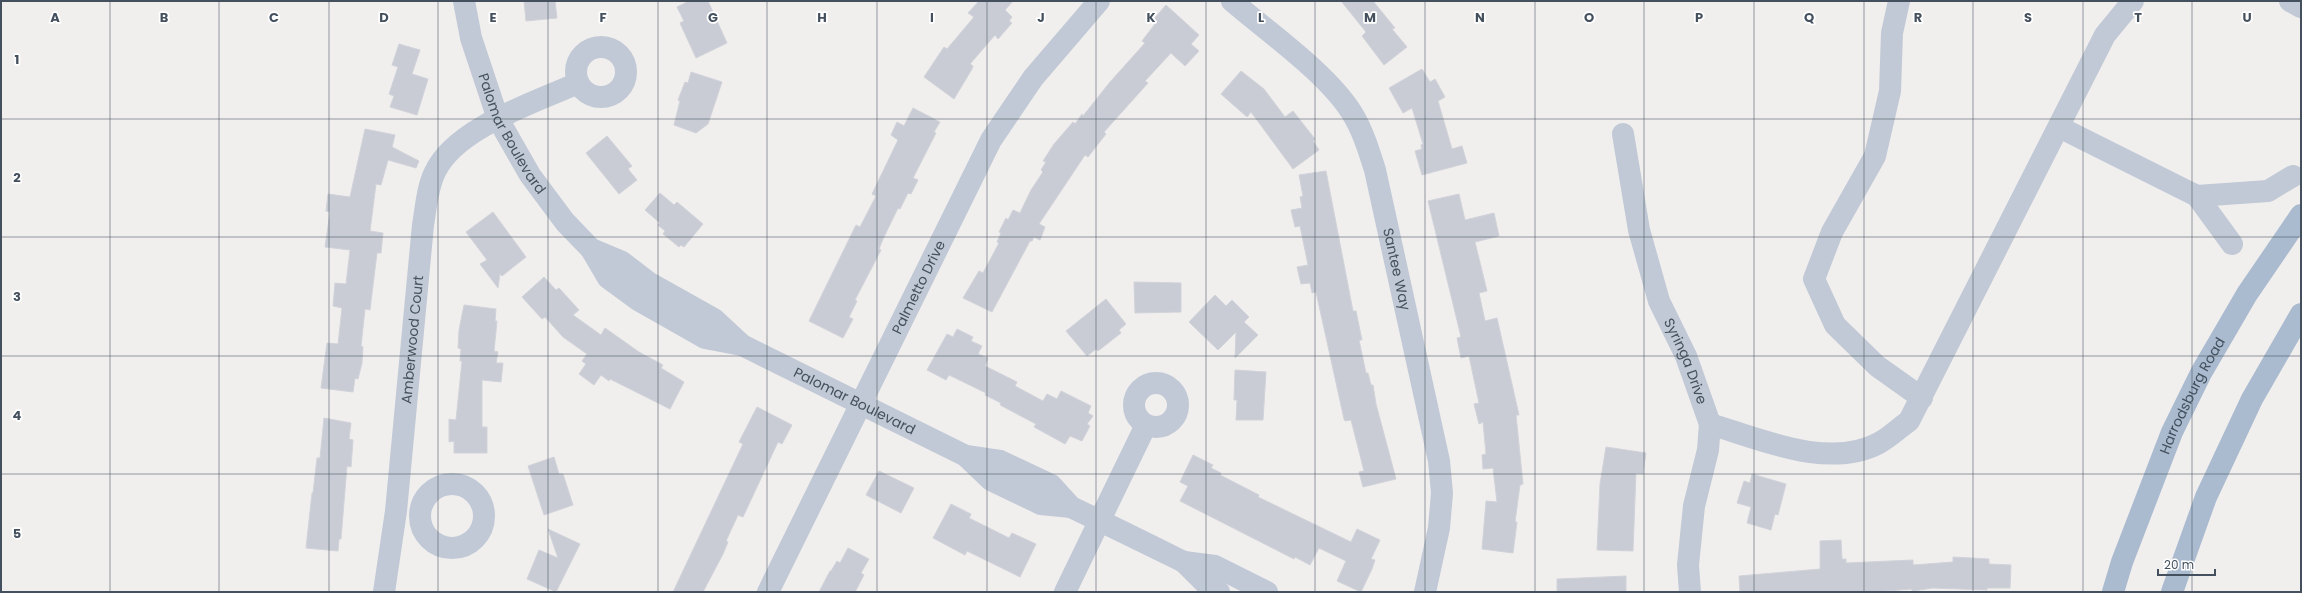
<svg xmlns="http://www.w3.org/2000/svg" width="2302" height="593" viewBox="0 0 2302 593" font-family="Poppins,sans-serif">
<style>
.building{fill:#c9ccd4;stroke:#d1d3da}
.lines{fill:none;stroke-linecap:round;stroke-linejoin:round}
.minor{stroke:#c0c9d5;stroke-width:22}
.major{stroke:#aabbd0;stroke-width:22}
.grid{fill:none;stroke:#44505d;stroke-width:1;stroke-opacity:0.55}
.labels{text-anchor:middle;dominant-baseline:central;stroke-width:3.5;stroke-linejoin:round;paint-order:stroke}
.street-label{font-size:14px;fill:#44505d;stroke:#fff}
.grid-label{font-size:13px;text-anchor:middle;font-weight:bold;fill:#44505d;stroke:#fff;stroke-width:3.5;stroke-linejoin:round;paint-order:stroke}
</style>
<rect width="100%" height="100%" fill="#f1eeee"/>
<!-- building -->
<path class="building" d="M524,1H555L557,18L526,21Z
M689,1H708L727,43L696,58L680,23L684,21L677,7Z
M979,1H1013L1005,10L1012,17L1009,21L1012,23L998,39L995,35L970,64L973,66L972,69L954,99L924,77L944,47L947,49L974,17L968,13Z
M1341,1H1373L1395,28L1392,29L1407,47L1384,65L1362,36L1366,32Z
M1166,5L1199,35L1191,44L1199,51L1185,66L1171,53L1145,81L1148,83L1104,132L1106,134L1088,157L1085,155L1039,224L1045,227L1040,240L1034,237L1032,241H1030L992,312L963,298L979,271L983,273L999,243L997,242L1001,233L999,232L1006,218L1008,220L1013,210L1020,213L1031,190L1043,172L1041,170L1046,162L1043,161L1054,144L1073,122L1075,124L1082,114L1083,116L1110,82L1145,43L1142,41L1155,24L1152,21Z
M399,44L420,50L412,74L428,79L417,115L390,107L394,96L389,94L398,67L392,65Z
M1422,69L1430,82L1435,79L1445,97L1438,101L1452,149L1462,146L1467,163L1422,175L1415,151L1422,149L1421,145L1423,144L1412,108L1403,113L1389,88Z
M1241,71L1264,89L1285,117L1293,111L1315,139L1313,141L1319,150L1293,169L1251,112L1247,117L1221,94Z
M691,72L722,82L708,124L696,133L674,125L680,101L678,100L685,82L688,83Z
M913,108L940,122L934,132L936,133L913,178L918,180L911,194L908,193L900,209L898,208L883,239L879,249L881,250L855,300L857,301L849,317L853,319L843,338L809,321L856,225L860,227L876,196L872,194L898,140L891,135L897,122L904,126Z
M365,129L395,135L392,147L419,161L416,168L388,160L381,185L376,184L370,231L383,233L381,253H377L370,310L365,309L361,346L363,347L362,363L358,379L355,378L353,392L321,388L327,343L338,344L342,308L333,306L335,283L346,284L350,250L325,247L330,212L326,211L328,194L350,197Z
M607,136L632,166L628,169L637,180L619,194L586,153Z
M1326,171L1353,311H1356L1362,340H1359L1366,373H1368L1371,385H1373L1376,404L1396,479L1363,487L1359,472L1364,471L1351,420L1345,421L1344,419L1316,292L1312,293L1310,283L1301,284L1297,267L1308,265L1300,226L1295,227L1291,210L1302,208L1300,197L1303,196L1299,175Z
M660,193L674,205L677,202L703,224L684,247L681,245L679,247L663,234L665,231L658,225L660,223L645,210Z
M1459,194L1465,220L1494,213L1499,236L1475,242L1487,291L1479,293L1485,321L1497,318L1519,415H1516L1523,484L1520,485L1515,522H1517L1513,553L1482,549L1486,501L1497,502L1493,468L1483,469L1482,455L1486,454L1483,422L1479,424L1474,404L1479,403L1469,356L1461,358L1457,338L1461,337L1428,201Z
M493,212L526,257L502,276L500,274L498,288L480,264L487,260L466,232Z
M544,277L556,290L559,288L579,310L573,315L601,335L605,328L639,352L663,365L661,368L684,382L670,409L610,379L609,381L601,375L594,385L579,374L586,364L582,361L587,354L563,337L545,317L542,319L522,297Z
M1134,282L1181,283V312L1135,313Z
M1215,295L1226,306L1232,300L1249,317L1244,322L1258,335L1235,358L1236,332L1218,350L1189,322Z
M1106,299L1126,324L1119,330L1121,333L1098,351L1096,349L1087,356L1066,331Z
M464,305L496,309L495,321H497L494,351L498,352L496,363H503L501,382L482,380V427H487V453H454V441L449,442V419L456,420L462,361H460L461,349L458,348L459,330Z
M957,329L973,337L971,341L982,346L978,354L988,358L985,366L1017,382L1015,386L1043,401L1047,394L1057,399L1061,391L1091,406L1088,413L1093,416L1087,424L1090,426L1082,441L1070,436L1065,444L1034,427L1036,424L1000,405L1001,403L985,395L986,393L949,375L946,380L927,370L947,334L953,337Z
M1235,370L1266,372L1263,420H1236L1237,400H1234Z
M757,407L792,425L782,444L778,442L743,517L738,515L726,541L728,542L723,554L703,592H673L743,444L739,442Z
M324,418L351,423L349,439L353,440L351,467L347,466L341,539H339L338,551L306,548L312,493H313L317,458H320Z
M1606,447L1646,453L1643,474L1636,473L1633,551L1597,550L1600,484Z
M1193,455L1213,465L1211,468L1221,473L1220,475L1259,495L1258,497L1351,542L1357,529L1380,540L1371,559L1375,560L1372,569L1361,592L1337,581L1346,561L1319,548L1310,565L1295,557L1294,559L1180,501L1188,486L1180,482Z
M554,457L559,474H563L573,505L544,515L528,466Z
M879,471L914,488L901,513L866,495Z
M1752,474L1786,484L1778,515L1775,514L1771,530L1747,523L1751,507L1737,503L1744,481L1750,483Z
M951,504L971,514L969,518L1009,538L1012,533L1036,544L1020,577L967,551L965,555L933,538Z
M548,529L580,544L556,592L527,579L539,550L558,558Z
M1841,540L1842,559H1846V563L1913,560V565L1953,562V557L1989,559V564L2011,565L2010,588H1987V590L1933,588L1912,591V589L1873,592H1740L1739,576L1820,569V541Z
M848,548L869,559L861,573L864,575L855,592H819L830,571H831L837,561L840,563Z
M1626,576V592H1557V579Z"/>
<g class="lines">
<!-- minor -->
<g class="minor">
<path id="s1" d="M464,1L471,38L498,119L530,175L565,222L591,249L608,278L638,300L705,338L742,345"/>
<path id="s2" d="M1232,1C1269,33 1327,73 1352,113C1363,131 1369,151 1375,170L1439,461L1442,493L1439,528L1425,592"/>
<path d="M1899,1L1892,33L1890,91L1875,156L1832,232L1814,279L1835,325L1877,366L1922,398"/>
<path d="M2290,1L2301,7"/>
<circle cx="601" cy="72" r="25"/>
<path d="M2059,127L2197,196L2268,191L2293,176"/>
<path id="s3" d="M1623,134L1639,230L1659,301L1686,356L1710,424L1708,450L1694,506L1688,565L1690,592"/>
<path d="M2197,196L2232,244"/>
<path id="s4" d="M591,249L622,262L648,282L714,319L742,345L966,456L1000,461L1051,485L1071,507L1123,532L1184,562L1215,566L1267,592"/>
<circle cx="1156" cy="405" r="22"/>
<path d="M1710,424C1760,439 1829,470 1879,443C1890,437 1899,428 1909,421L2105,35L2133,1"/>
<path d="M966,456L991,480L1041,504L1071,507"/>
<circle cx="452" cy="516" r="32"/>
<path d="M1184,562L1209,587L1219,592"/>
<path id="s5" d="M384,592L396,511L423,225C426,208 427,188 435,172C455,128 536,102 578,83"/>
<path id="s6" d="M768,592L991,140L1033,78L1099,1"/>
<path d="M1065,592L1146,425"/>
</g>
<!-- major -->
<g class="major">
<path id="s7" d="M2113,592L2122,562L2172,432L2201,373L2247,294L2301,215"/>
<path d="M2172,592L2206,497L2252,399L2301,314"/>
</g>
</g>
<!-- grid -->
<path class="grid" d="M110,1V592M219,1V592M329,1V592M438,1V592M548,1V592M658,1V592M767,1V592M877,1V592M987,1V592M1096,1V592M1206,1V592M1315,1V592M1425,1V592M1535,1V592M1644,1V592M1754,1V592M1864,1V592M1973,1V592M2083,1V592M2192,1V592M1,119H2301M1,237H2301M1,356H2301M1,474H2301"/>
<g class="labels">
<!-- street labels -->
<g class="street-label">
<text stroke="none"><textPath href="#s1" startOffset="142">Palomar Boulevard</textPath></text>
<text stroke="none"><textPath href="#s2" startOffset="328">Santee Way</textPath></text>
<text stroke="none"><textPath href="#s6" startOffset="340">Palmetto Drive</textPath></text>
<text stroke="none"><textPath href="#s5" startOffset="254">Amberwood Court</textPath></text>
<text stroke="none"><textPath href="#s3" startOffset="237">Syringa Drive</textPath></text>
<text stroke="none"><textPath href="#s7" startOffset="212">Harrodsburg Road</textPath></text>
<text stroke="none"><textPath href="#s4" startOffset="306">Palomar Boulevard</textPath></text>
</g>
</g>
<g class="grid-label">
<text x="55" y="22">A</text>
<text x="164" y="22">B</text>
<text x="274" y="22">C</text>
<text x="384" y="22">D</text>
<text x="493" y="22">E</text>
<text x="603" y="22">F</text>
<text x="713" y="22">G</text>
<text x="822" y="22">H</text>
<text x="932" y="22">I</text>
<text x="1041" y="22">J</text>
<text x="1151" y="22">K</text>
<text x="1261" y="22">L</text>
<text x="1370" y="22">M</text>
<text x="1480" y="22">N</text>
<text x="1589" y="22">O</text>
<text x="1699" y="22">P</text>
<text x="1809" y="22">Q</text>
<text x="1918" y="22">R</text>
<text x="2028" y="22">S</text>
<text x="2138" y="22">T</text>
<text x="2247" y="22">U</text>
<text x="17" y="64">1</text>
<text x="17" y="182">2</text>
<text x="17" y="301">3</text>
<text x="17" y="420">4</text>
<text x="17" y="538">5</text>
</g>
<!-- border -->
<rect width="2302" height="593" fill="none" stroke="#44505d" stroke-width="4"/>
<!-- scale -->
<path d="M2158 569v6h57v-6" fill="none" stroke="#44505d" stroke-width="2"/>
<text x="2164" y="569" font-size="12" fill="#44505d" stroke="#ffffff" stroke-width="3" paint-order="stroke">20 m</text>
</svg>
